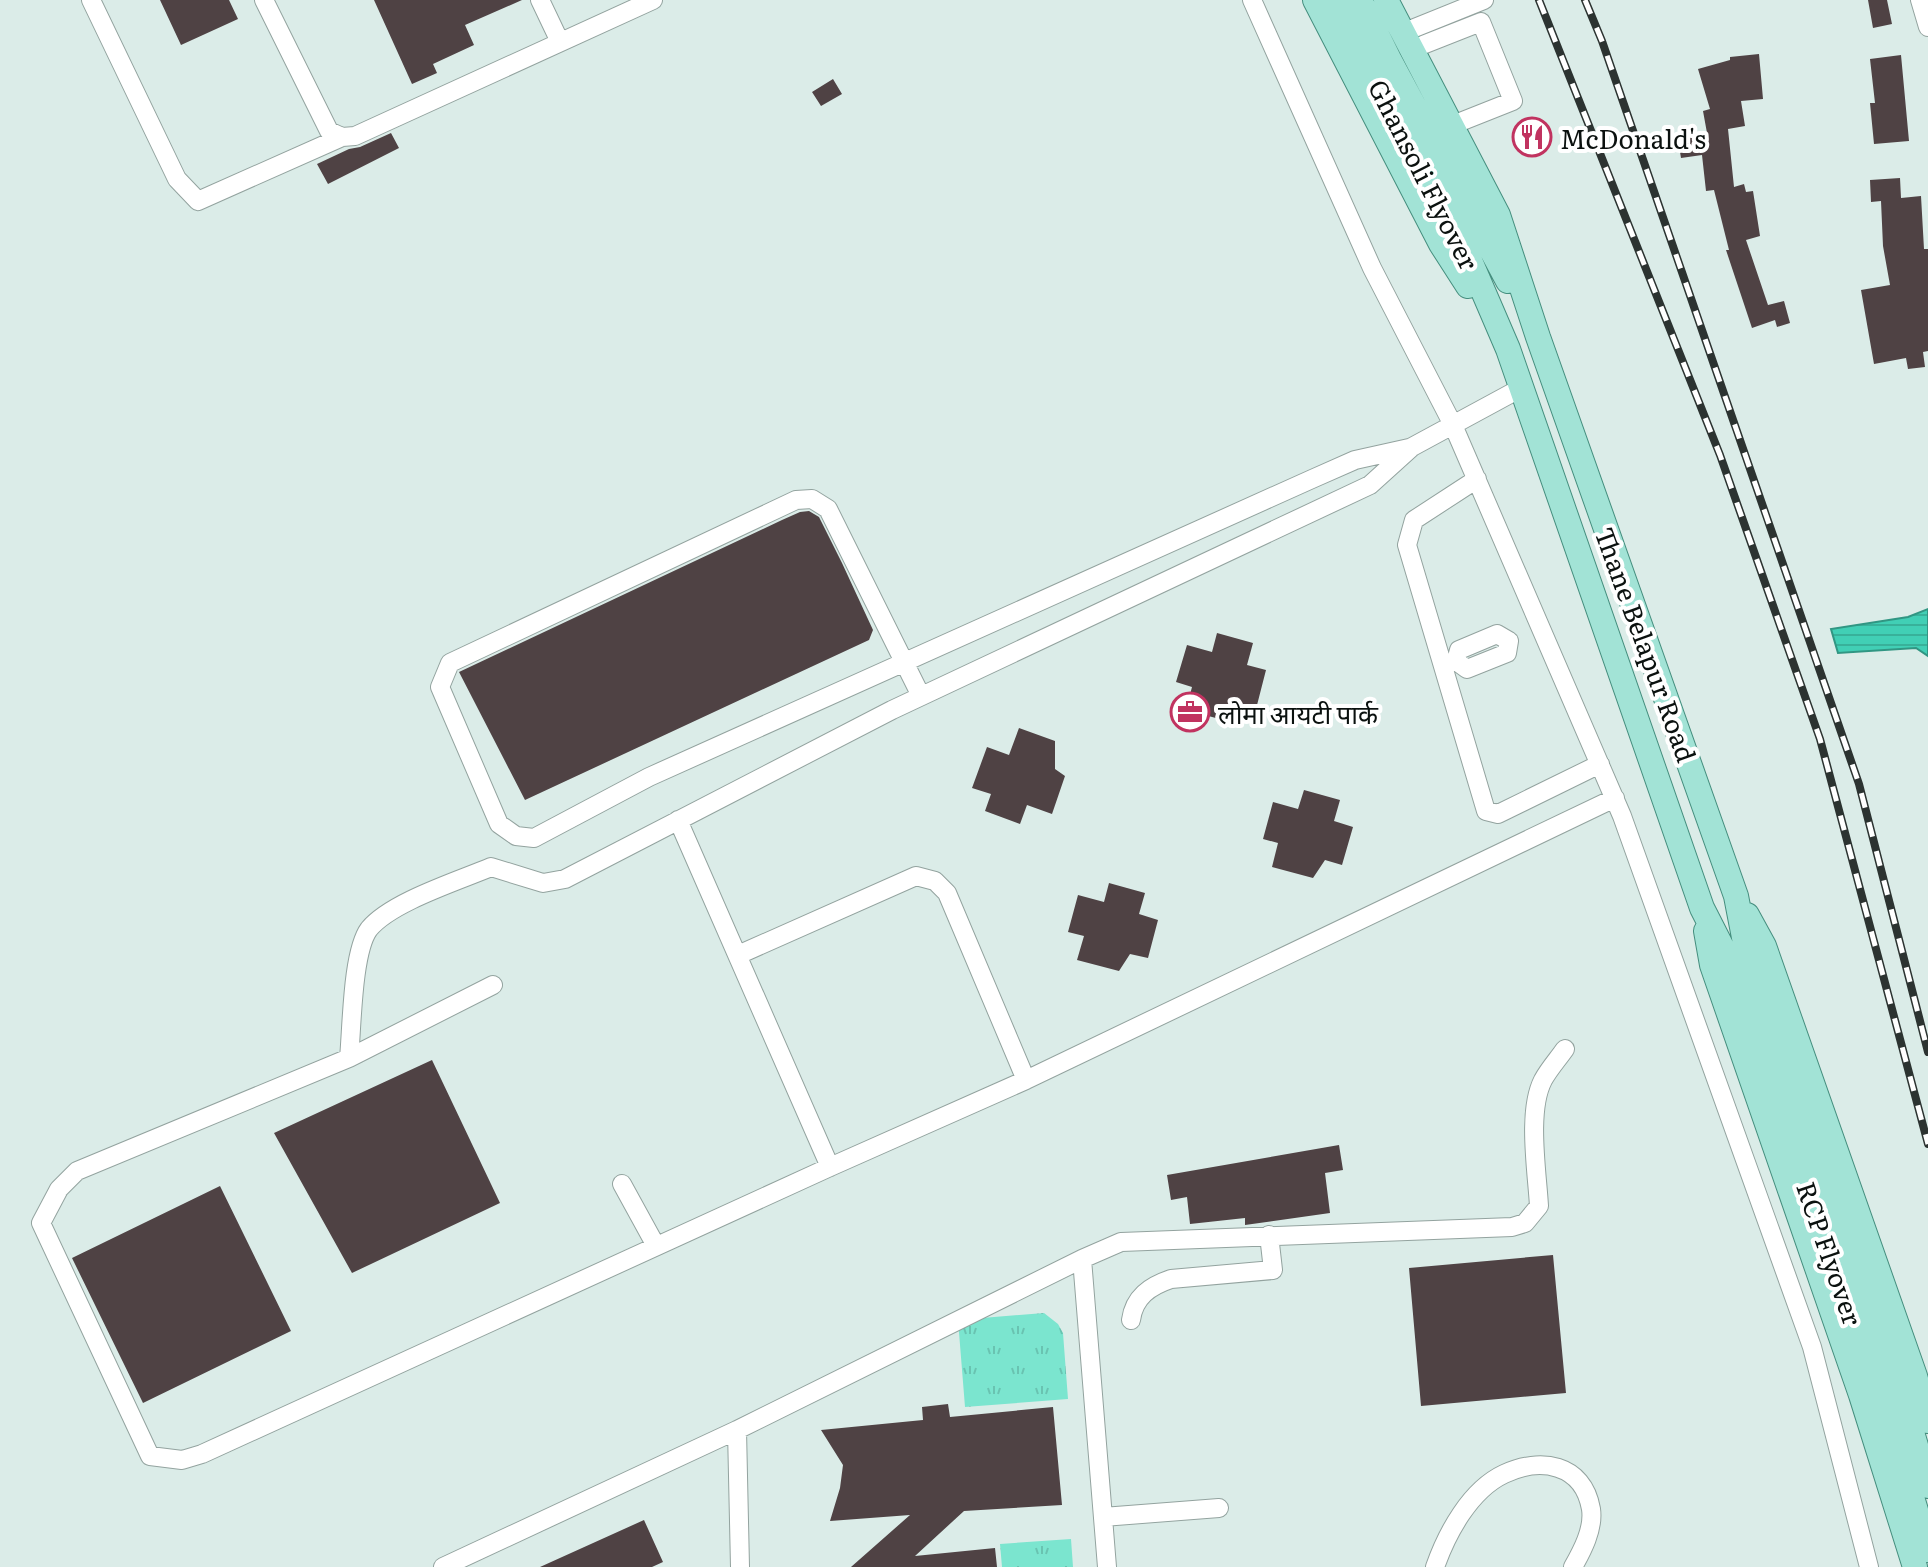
<svg xmlns="http://www.w3.org/2000/svg" width="1928" height="1567" viewBox="0 0 1928 1567" font-family="Literata,'Noto Sans Devanagari',serif">
<style>
.grass{fill:url(#grass-tufts)}
.water{fill:url(#water-rules);stroke:#319683;stroke-width:2}
.building{fill:#4f4244}
.lines{fill:none;stroke-linecap:round;stroke-linejoin:round}
.minor-casing{stroke:#93a39f;stroke-width:20}
.major-casing{stroke:#458e7e;stroke-width:26}
.minor{stroke:#fff;stroke-width:18}
.major{stroke:#a2e3d6;stroke-width:24}
.rail-casing{stroke:#2c3331;stroke-width:8}
.rail{stroke:#fff;stroke-width:5;stroke-dasharray:15;stroke-linecap:butt}
.labels{text-anchor:middle;dominant-baseline:central;stroke-width:8;stroke-linejoin:round;paint-order:stroke}
.poi-label{font-size:26px;fill:#0b110f;stroke:#fff;text-anchor:start}
.street-label{font-size:26px;fill:#0b110f;stroke:#fff}
</style>
<defs>
<pattern id="grass-tufts" width="24" height="20" patternUnits="userSpaceOnUse" patternTransform="scale(2)"><rect width="24" height="20" fill="#7be5cf"/><path d="M3 7l-1-3M5 7V3M7 7l1-3M15 17l-1-3M17 17v-4M19 17l1-3" fill="none" stroke="#69c3b1"/></pattern>
<pattern id="water-rules" width="6" height="5" patternUnits="userSpaceOnUse" patternTransform="scale(2)"><rect width="6" height="5" fill="#41cfb5"/><path d="M0 2.5h6" fill="none" stroke="#38b19a"/></pattern>
</defs>
<rect width="100%" height="100%" fill="#dbece8"/>
<!-- grass -->
<path class="grass" d="M1044,1313L1058,1324L1063,1333L1068,1399L965,1407L958,1320Z
M1071,1539L1073,1567H1002L1000,1544Z"/>
<!-- water -->
<path class="water" d="M1928,609V656L1916,648L1838,653L1831,629L1908,617Z"/>
<!-- building -->
<path class="building" d="M160,0H229L238,19L181,45Z
M374,0H522L465,25L474,45L433,64L437,73L412,84Z
M1868,0H1887L1892,24L1873,28Z
M1759,54L1763,99L1741,101L1745,126L1728,129L1734,187L1744,184L1746,192L1753,191L1760,236L1746,240L1768,305L1784,301L1790,323L1777,327L1775,320L1752,328L1726,250H1729L1714,190L1706,191L1702,155L1681,158L1678,140L1707,133L1703,111L1710,109L1698,69L1730,60V57Z
M1901,55L1909,141L1874,144L1870,103H1875L1870,59Z
M833,79L842,94L821,106L812,92Z
M391,133L399,148L328,184L317,164L349,149L360,147Z
M1900,178L1901,198L1921,196L1924,249H1928V351L1923,352L1925,367L1908,369L1906,358L1874,364L1861,290L1890,285L1883,246L1881,201L1871,202L1870,180Z
M809,511L819,517L842,563L873,630L869,640L525,800L459,672L782,520L800,512Z
M1217,633L1253,643L1247,665L1266,670L1256,709L1238,704L1227,721L1186,710L1192,687L1176,682L1187,645L1212,652Z
M1019,728L1055,741V769L1065,776L1052,814L1027,805L1020,824L985,811L991,794L972,788L987,747L1009,755Z
M1304,790L1340,800L1334,821L1353,827L1342,865L1325,860L1313,878L1272,867L1278,843L1263,839L1273,802L1298,809Z
M1109,883L1145,893L1139,914L1158,920L1148,958L1130,954L1119,971L1077,960L1084,936L1068,932L1078,895L1104,902Z
M432,1060L500,1203L352,1273L274,1133Z
M1339,1145L1343,1170L1325,1173L1330,1213L1245,1225V1218L1190,1224L1187,1197L1171,1200L1167,1175Z
M220,1186L291,1331L143,1403L72,1258Z
M1553,1255L1566,1393L1421,1406L1409,1268Z
M948,1404L950,1417L1053,1407L1062,1505L964,1511L915,1556L995,1548L997,1567H851L910,1515L830,1521L840,1488L843,1465L821,1430L923,1420L922,1407Z
M644,1520L663,1562L652,1567H540Z"/>
<g class="lines">
<!-- minor casing -->
<g class="minor-casing">
<path id="minor" d="M91,0L177,179L198,201L342,137L355,136L653,0
M264,0L329,131L342,137
M540,0L560,42
M1252,0L1372,268L1453,425L1622,816L1812,1347L1869,1567
M1920,0L1928,27
M1402,33L1484,0
M1410,50L1481,22L1513,101L1450,126
M1521,388L1412,447L1370,485L892,710L565,879L543,883L491,867C458,881 391,902 369,929C352,952 352,1028 349,1058L77,1171L59,1189L41,1223L150,1456L182,1460L202,1454L830,1167L1026,1080L1615,798
M1477,479L1414,520L1407,545L1486,811L1498,814L1600,764
M1456,661L1467,669L1507,653L1509,641
M1456,661L1459,650L1497,634L1509,641
M921,696L828,509L812,499L796,500L450,663L440,687L499,824L516,836L534,838L649,777L1312,479L1355,460L1409,448
M678,820L830,1167
M738,955L916,876L935,881L947,893L1026,1080
M349,1058L493,985
M622,1184L656,1246
M1082,1259L1107,1567
M1131,1320C1134,1297 1150,1286 1171,1279L1273,1270L1269,1235
M737,1430L740,1567
M1103,1517L1219,1508
M443,1567L737,1430L1082,1259L1121,1242L1512,1227L1525,1223L1539,1206C1537,1171 1527,1111 1543,1080C1549,1069 1558,1059 1565,1049
M1435,1567C1447,1533 1470,1490 1504,1474C1540,1457 1583,1463 1591,1509C1594,1529 1582,1551 1573,1567"/>
</g>
<!-- major casing -->
<g class="major-casing">
<path id="major" d="M1315,0L1441,244L1468,286
M1338,0L1459,235L1508,349L1702,908L1728,959L1879,1389L1928,1550
M1360,0L1390,61L1508,281
M1386,0L1498,215L1538,337L1736,896L1747,953L1897,1382L1928,1486
M1747,915L1764,946L1915,1376L1928,1421
M1706,931L1712,965L1861,1395L1915,1567"/>
</g>
<!-- minor -->
<use href="#minor" class="minor"/>
<!-- major -->
<use href="#major" class="major"/>
<!-- rail casing -->
<g class="rail-casing">
<path id="rail" d="M1539,0L1720,455L1820,739L1928,1144
M1585,0L1602,41L1859,784L1928,1052"/>
</g>
<!-- rail -->
<use href="#rail" class="rail"/>
</g>
<!-- icons -->
<defs>
<g id="restaurant-ring" transform="scale(2)"><circle r="9.5" fill="#fff" stroke="#c13360" stroke-width="1.5"/><path d="M-5-6h1v4h1v-4h1v4h1v-4h1v5L-1.5 .5V6h-2V.5L-5-1ZM5-6V6H3V1.5H1.5Q1.5-4 5-6Z" fill="#c13360"/></g>
<g id="office-ring" transform="scale(2)"><circle r="9.5" fill="#fff" stroke="#c13360" stroke-width="1.5"/><path d="M-6-3h4V-5.5h4V-3h4V5H-6ZM-1-4.5V-3h2v-1.5ZM-6 0V1H6V0Z" fill="#c13360"/></g>
</defs>
<g fill-rule="evenodd">
<use href="#restaurant-ring" x="1532" y="137"/>
<use href="#office-ring" x="1190" y="712"/>
</g>
<g class="labels">
<!-- poi labels -->
<g class="poi-label">
<text x="1560" y="137">McDonald's</text>
<text x="1218" y="712">लोमा आयटी पार्क</text>
</g>
<!-- street labels -->
<g class="street-label">
<text transform="translate(1425 174) rotate(63)">Ghansoli Flyover</text>
<text transform="translate(1647 644) rotate(70)">Thane Belapur Road</text>
<text transform="translate(1831 1253) rotate(71)">RCP Flyover</text>
</g>
</g>
</svg>
